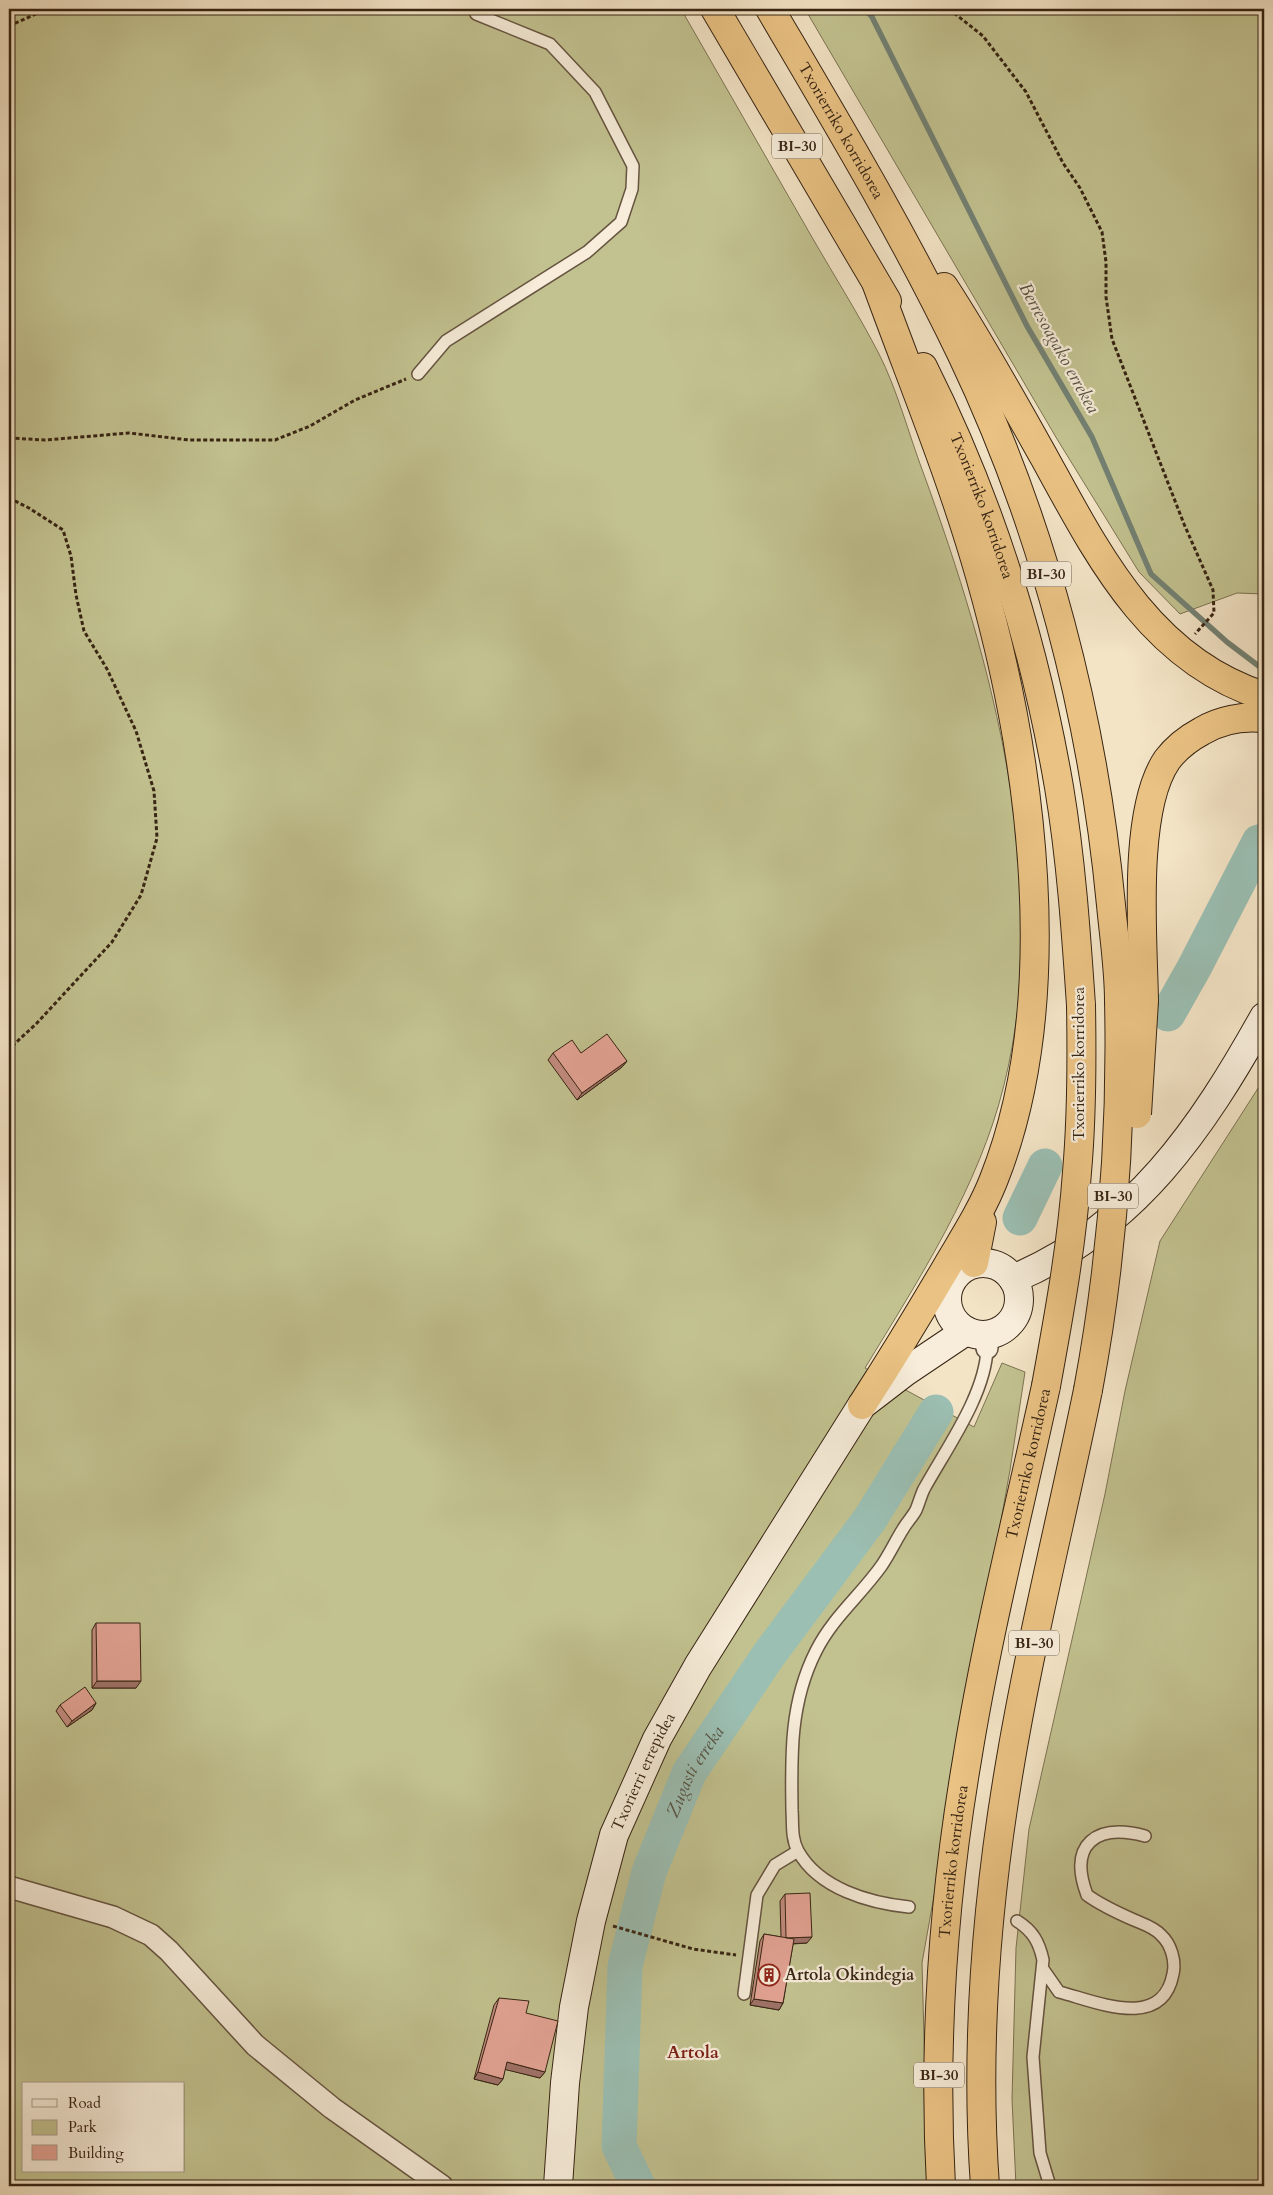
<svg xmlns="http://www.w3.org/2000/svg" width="1273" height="2195" viewBox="0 0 1273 2195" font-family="Cardo,serif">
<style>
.green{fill:#c2c290;stroke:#7c7352;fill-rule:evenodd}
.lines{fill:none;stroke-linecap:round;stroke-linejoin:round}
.stream{stroke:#738173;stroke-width:5.5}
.river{stroke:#9bbfb3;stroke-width:35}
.lane-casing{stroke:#665440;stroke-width:14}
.street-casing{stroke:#665440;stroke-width:24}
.secondary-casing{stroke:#372413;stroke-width:30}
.highway-casing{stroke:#372413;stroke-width:30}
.path{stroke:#372413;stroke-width:3;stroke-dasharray:4 2.5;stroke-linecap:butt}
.lane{stroke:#f7edda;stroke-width:11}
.street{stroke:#f7edda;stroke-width:21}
.secondary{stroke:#f7edda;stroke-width:28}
.highway{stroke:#eac283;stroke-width:28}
.highway-bridge-casing{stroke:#372413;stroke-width:30;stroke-linecap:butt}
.highway-bridge{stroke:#eac283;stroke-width:28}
.wall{fill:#c38c7f;stroke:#372413}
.shaded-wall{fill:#9f7268;stroke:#372413}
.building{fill:#e3a394;stroke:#372413}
.labels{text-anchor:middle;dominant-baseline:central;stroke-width:4.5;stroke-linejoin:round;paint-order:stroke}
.shield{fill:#f7edda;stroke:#71604f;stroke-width:1}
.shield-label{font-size:15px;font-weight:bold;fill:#372413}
.street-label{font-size:16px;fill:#372413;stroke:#f7edda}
.poi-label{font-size:16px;font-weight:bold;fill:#372413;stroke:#f7edda;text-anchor:start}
.water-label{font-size:18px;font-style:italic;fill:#555243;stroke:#f7edda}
.neighbourhood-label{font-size:18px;font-weight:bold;fill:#7a1f14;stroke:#f7edda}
</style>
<rect width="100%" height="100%" fill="#f3e4c6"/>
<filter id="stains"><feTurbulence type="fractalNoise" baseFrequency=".004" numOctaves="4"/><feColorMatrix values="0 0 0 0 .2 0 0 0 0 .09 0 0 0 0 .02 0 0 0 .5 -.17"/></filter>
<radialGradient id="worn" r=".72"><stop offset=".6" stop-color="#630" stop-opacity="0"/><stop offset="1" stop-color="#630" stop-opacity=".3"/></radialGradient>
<!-- green -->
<path class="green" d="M9,9H681C725,86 769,162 813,239C835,277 859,315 879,354C897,389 909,435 923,472C992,661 1054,884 1004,1085C979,1187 919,1279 865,1368L974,1427L1002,1363L1025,1372L1010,1470L922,1963L928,2186H9ZM24,2084H184V2171H24Z
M805,9H1264V594L1237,593L1180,614L1139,572L1057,439Z
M1264,1079V2186H1016L1012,2099L1016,1948L1029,1829L1105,1494L1125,1391L1160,1241Z"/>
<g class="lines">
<!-- stream -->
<path class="stream" d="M865,9L872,17L1027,326L1092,437L1151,574L1227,642L1264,670
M1259,842L1264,814"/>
<!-- river -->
<g class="river">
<path d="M1168,1014L1194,968L1259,842L1264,841"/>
<path d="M1020,1218L1045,1166"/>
<path id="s1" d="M638,2186L619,2146L625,1966L649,1872L689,1773L768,1656L870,1519L936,1412"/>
</g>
<!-- lane casing -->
<g class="lane-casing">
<path id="lane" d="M418,374L446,341L587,252L621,222L632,189L633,166L595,92L550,44L476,14L475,9
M909,1907C870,1903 819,1889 798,1851C791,1838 793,1824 792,1810C791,1755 790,1702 816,1651C833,1617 861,1595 882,1565C890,1553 896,1540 903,1529C907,1522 913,1516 916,1510C919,1503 921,1495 924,1489C946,1449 986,1394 987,1348
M1017,1921C1033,1931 1039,1942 1043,1960L1033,2057L1040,2153L1050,2186
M1043,1969L1059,1992C1095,2001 1162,2032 1173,1974C1176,1961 1171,1944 1161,1935C1154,1927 1143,1924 1134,1920C1118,1913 1102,1906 1087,1895C1068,1844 1096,1823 1145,1836
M744,1994L757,1895L775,1865L798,1851"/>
</g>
<!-- street casing -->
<g class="street-casing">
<path id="street" d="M986,1335L987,1348
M9,1887L113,1917L151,1935L169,1951L255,2045L332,2108L442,2186"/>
</g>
<!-- secondary casing -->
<g class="secondary-casing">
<g id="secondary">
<circle cx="983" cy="1299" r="36"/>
<path d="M1013,1279C1135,1228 1202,1128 1264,1017"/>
<path id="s2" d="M558,2186L565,2083L574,2007L591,1921L614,1835L657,1739L698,1666L862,1405L905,1372L966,1331"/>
</g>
</g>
<!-- highway casing -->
<g class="highway-casing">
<g id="highway">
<path d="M715,9L887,301"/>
<path id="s3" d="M770,9C837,123 905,236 962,355C1044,527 1093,716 1111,905C1114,937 1119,969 1119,1001"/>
<path d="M944,287C980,342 1012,400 1044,457C1098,555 1150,660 1264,696"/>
<path id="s4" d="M923,367C989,498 1034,642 1059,787C1071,859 1076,932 1081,1005"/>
<path d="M1144,1001C1143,938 1132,811 1167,760C1176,748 1189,738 1202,731C1220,720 1243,716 1264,718"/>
<path d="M974,1263L982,1222"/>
<path d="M862,1405C891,1360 919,1314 946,1268C963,1239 982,1210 994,1179C1065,999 1032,758 980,576C952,477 912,381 877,285"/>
<path id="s5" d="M941,2186C933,2044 943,1901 967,1760C987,1635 1019,1510 1046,1386"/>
<path d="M985,2186C975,2048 986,1907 1009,1770C1030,1643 1062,1517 1088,1390"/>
</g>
</g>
<!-- path -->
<path class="path" d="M949,9L983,36L1026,92L1063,163L1080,188L1102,232L1106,262V297L1112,339L1184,524L1213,590L1214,613L1195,634
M9,26L47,9
M9,438L45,440L129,433L189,440H275L310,426L355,400L406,379
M9,498L29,508L63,530L71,556L76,595L84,631L107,669L136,731L154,791L157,838L141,895L112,942L36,1024L9,1049
M613,1926L693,1949L736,1955"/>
<!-- lane -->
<use href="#lane" class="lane"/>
<!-- street -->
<use href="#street" class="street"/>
<!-- secondary -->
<use href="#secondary" class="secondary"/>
<!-- highway -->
<use href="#highway" class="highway"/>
<!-- highway-bridge casing -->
<g class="highway-bridge-casing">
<path id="highway-bridge" d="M1137,1114L1144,1001
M1046,1386C1059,1315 1072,1244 1077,1172C1082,1116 1082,1061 1081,1005
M1088,1390C1112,1262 1122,1131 1119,1001"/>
</g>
<!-- highway-bridge -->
<use href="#highway-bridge" class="highway-bridge"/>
</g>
<!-- wall -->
<path class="wall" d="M1264,619V644L1259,643Z
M553,1053H581L627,1061L622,1067L577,1100L548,1060Z
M96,1623L136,1688H92V1630Z
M96,1703L92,1710L67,1727L56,1711L60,1705Z
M785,1894L807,1943L793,1944L783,2003L779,2010L750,2005L760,1941L764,1934L781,1937L780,1901Z
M499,1998L526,2013L545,2072L540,2078L505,2069L503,2079L498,2085L474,2079L494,2005Z"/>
<!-- shaded-wall -->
<path class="shaded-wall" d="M1264,636V644L1259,643Z
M627,1061L622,1067L577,1100L582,1093Z
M97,1681H141L136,1688H92Z
M96,1703L92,1710L67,1727L72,1721Z
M812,1937L807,1943L782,1944L786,1938Z
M754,1999L783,2003L779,2010L750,2005Z
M507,2062L545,2072L540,2078L503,2069Z
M478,2072L503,2079L498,2085L474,2079Z"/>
<!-- building -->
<path class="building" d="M607,1034L627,1061L582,1093L553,1053L572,1040L581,1053Z
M96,1623H140L141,1681H97Z
M85,1687L96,1703L72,1721L60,1705Z
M810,1893L812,1937L786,1938L785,1894Z
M764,1934L794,1939L783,2003L754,1999Z
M499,1998L529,2001L526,2013L558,2021L545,2072L507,2062L503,2079L478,2072Z"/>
<!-- icons -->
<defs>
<g id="building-ring" transform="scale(1.125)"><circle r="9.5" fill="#f7edda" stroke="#8f2418" stroke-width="1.5"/><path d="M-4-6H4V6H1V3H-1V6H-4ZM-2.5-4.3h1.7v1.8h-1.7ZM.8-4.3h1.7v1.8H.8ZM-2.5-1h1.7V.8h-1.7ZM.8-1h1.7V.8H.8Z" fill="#8f2418"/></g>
</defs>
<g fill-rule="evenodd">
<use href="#building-ring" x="769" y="1975"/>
</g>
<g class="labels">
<!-- shield labels -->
<g class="shield">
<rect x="772" y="133.5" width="50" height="25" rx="4"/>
<rect x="1021" y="561.5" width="50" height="25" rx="4"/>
<rect x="1088" y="1183.5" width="50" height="25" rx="4"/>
<rect x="1009" y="1630.5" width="50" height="25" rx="4"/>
<rect x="914" y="2062.5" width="50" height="25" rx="4"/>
</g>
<g class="shield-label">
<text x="797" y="146">BI-30</text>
<text x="1046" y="574">BI-30</text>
<text x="1113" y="1196">BI-30</text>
<text x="1034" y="1643">BI-30</text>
<text x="939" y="2075">BI-30</text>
</g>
<!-- street labels -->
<g class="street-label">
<text stroke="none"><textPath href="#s3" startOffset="141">Txorierriko korridorea</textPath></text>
<text stroke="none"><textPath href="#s4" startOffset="151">Txorierriko korridorea</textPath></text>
<text transform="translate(1079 1064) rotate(-90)">Txorierriko korridorea</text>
<text stroke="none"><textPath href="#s5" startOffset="730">Txorierriko korridorea</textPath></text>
<text stroke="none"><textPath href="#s2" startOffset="426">Txorierri errepidea</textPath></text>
<text stroke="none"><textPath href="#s5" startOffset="325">Txorierriko korridorea</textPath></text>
</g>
<!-- poi labels -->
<g class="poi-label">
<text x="785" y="1975">Artola Okindegia</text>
</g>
<!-- water labels -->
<g class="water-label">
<text transform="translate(1059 348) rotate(61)">Berresoagako errekea</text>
<text stroke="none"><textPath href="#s1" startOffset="432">Zugasti erreka</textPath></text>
</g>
<!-- neighbourhood labels -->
<g class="neighbourhood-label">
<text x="693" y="2052">Artola</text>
</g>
</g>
<!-- margin -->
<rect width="1273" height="2195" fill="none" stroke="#f3e4c6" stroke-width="30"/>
<rect x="10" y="10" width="1253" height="2175" fill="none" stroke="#372413" stroke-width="2.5"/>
<rect x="15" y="15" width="1243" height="2165" fill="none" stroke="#372413"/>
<!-- legend -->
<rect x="22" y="2082" width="162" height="90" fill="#f7edda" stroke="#aa9d8a"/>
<rect x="32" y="2099" width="25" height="8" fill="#f7edda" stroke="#aa9d8a"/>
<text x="68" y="2108" font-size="15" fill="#372413">Road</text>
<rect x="32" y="2120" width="25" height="15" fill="#c2c290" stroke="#aa9d8a"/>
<text x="68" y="2132" font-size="15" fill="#372413">Park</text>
<rect x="32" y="2145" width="25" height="15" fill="#e3a394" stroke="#aa9d8a"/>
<text x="68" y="2158" font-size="15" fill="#372413">Building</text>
<rect width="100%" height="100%" filter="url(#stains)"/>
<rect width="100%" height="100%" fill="url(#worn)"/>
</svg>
